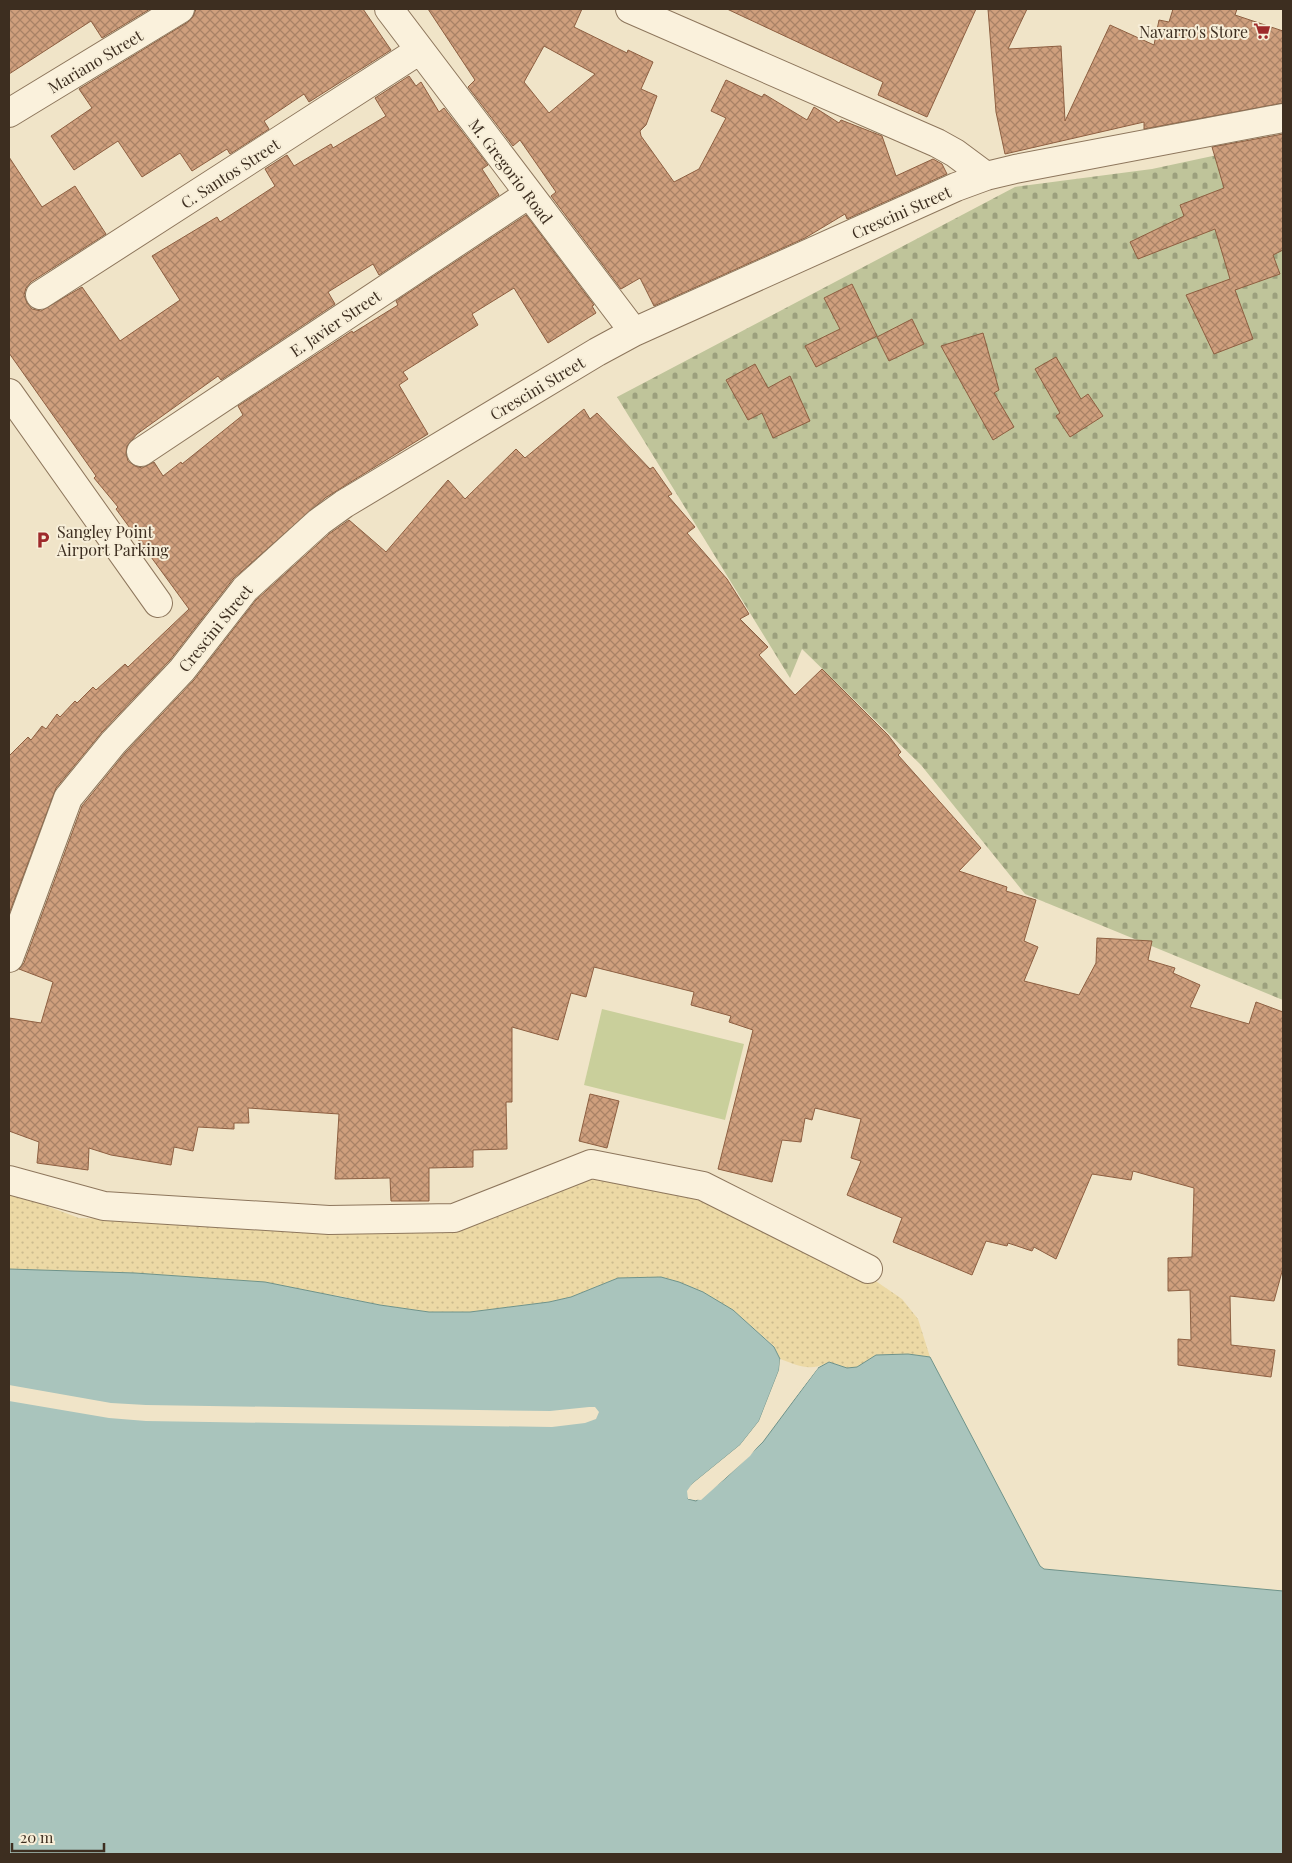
<svg xmlns="http://www.w3.org/2000/svg" width="1292" height="1863" viewBox="0 0 1292 1863" font-family="'Playfair Display',serif">
<style>
.sand{fill:url(#sand-dots)}
.cemetery{fill:url(#cemetery-stones)}
.park{fill:#c9cf9b}
.water{fill:#a9c4bc;stroke:#6f938a}
.pier{fill:#f0e4c8}
.building{fill:url(#building-cross-hatch);stroke:#8d5f41;fill-rule:evenodd}
.lines{fill:none;stroke-linecap:round;stroke-linejoin:round}
.street-casing{stroke:#8d765c;stroke-width:30}
.street{stroke:#faf1dc;stroke-width:28}
.labels{text-anchor:middle;dominant-baseline:central;stroke-width:4;stroke-linejoin:round;paint-order:stroke}
.poi-label{font-size:16px;fill:#3d2e20;stroke:#f7eed8;text-anchor:end}
.street-label{font-size:16px;fill:#3d2e20;stroke:#f7eed8}
</style>
<defs>
<pattern id="sand-dots" width="8" height="8" patternUnits="userSpaceOnUse" patternTransform="scale(1.25)"><rect width="8" height="8" fill="#ecd9a5"/><path d="M2 2h.1M6 6h.1" fill="none" stroke="#cbbb8e" stroke-width="1.8" stroke-linecap="round"/></pattern>
<pattern id="cemetery-stones" width="16" height="16" patternUnits="userSpaceOnUse" patternTransform="scale(1.25)"><rect width="16" height="16" fill="#bfc49a"/><path d="M2 7V4a2 2 0 0 1 4 0v3zM10 15v-3a2 2 0 0 1 4 0v3z" fill="#9ca07d"/></pattern>
<pattern id="building-cross-hatch" width="8" height="8" patternUnits="userSpaceOnUse" patternTransform="scale(1.25)"><rect width="8" height="8" fill="#cf9f7d"/><path d="M0 0l8 8M0 8l8-8" fill="none" stroke="#a98266"/></pattern>
</defs>
<rect width="100%" height="100%" fill="#f0e4c8"/>
<!-- sand -->
<path class="sand" d="M599,1178L706,1195L864,1273L902,1299L918,1319L930,1357L908,1354L876,1355L857,1367L847,1368L829,1362C810,1372 799,1366 780,1359L774,1346L733,1310L703,1292L661,1277L618,1278L571,1297L549,1302L470,1312H429L380,1305L339,1296L181,1277L135,1273L9,1269V1192L79,1218L373,1229Z"/>
<!-- cemetery -->
<path class="cemetery" d="M1283,141V1000L1025,894L921,765L802,649L790,678L617,397L1015,187L1152,169Z"/>
<!-- park -->
<path class="park" d="M602,1009L744,1044L725,1120L584,1085Z"/>
<!-- water -->
<path class="water" d="M9,1269L135,1273L265,1282L380,1305L429,1312H470L549,1302L571,1297L618,1278L661,1277L679,1282L703,1292L733,1310L774,1347L780,1359L779,1370L759,1421L740,1445L692,1484L688,1499L696,1501L726,1478L763,1442L818,1368L829,1362L847,1368L857,1367L876,1355L908,1354L930,1357L1040,1566L1044,1569L1283,1591V1854H9Z"/>
<!-- pier -->
<path class="pier" d="M780,1359L782,1360V1370L761,1423L742,1447L694,1486L690,1497H700L748,1454L761,1440L805,1378L815,1368H818L750,1456L701,1500L688,1499L687,1491L692,1484L740,1445L759,1421L779,1370Z
M9,1385L111,1403L146,1405L550,1411L589,1407H595L599,1412L596,1419L585,1423L552,1427L146,1421L109,1418L9,1401Z"/>
<!-- building -->
<path class="building" d="M9,9H150L102,38L91,21L9,74Z
M196,9H363L391,50L309,102L304,94L264,121L269,129L230,154L227,149L192,171L180,153L142,177L118,141L74,170L51,136L92,108L79,89L188,22L193,17Z
M428,9H582L574,27L627,53L628,50L653,62L641,89L657,96L646,125L640,131L641,136L674,182L699,169L726,118L711,111L726,80L762,97L764,94L807,120L814,107L839,123L841,120L882,136L896,176L933,159L942,164L947,174L847,219L845,214L805,238L654,306L640,278L621,289L551,196L556,192L520,140L513,146L468,87L475,80ZM544,46L595,74L549,113L524,82Z
M727,9H976L927,117L878,95L883,82Z
M988,9H1027L1008,49L1061,46L1065,121L1110,25L1154,45L1159,20L1169,22L1173,9H1237L1235,15L1283,31V103L1144,129V122L1005,154L996,112Z
M409,76L416,86L421,82L439,112L444,108L488,165L482,169L499,195L379,275L373,264L328,292L335,304L221,380L218,376L137,434L127,446L126,453L128,461L135,466L142,468L154,462L163,476L181,462L182,464L243,415L238,406L352,331L353,333L398,305L396,301L526,215L594,305L592,306L596,313L548,343L514,288L472,314L478,325L403,372L408,379L399,385L428,434L325,498L233,579L170,660L102,732L56,788L9,914V756L28,737L31,740L42,726L46,729L57,714L60,717L75,701L77,703L93,687L96,690L125,664L128,667L189,609L116,509L118,507L94,478L96,476L9,353V157L42,207L75,186L106,234L31,282L26,288L24,295L27,303L32,309L41,311L82,287L120,341L180,300L152,256L217,217L220,222L275,186L265,169L287,155L294,166L331,144L333,148L386,116L375,98Z
M1283,134V250L1273,255L1280,274L1235,290L1253,339L1214,354L1186,295L1230,279L1215,229L1138,259L1130,242L1184,216L1180,205L1224,188L1212,147Z
M852,284L877,336L816,367L805,346L840,329L824,298Z
M912,319L924,344L889,361L877,337Z
M983,333L999,390L994,393L1014,427L993,440L941,346Z
M1056,357L1081,399L1088,394L1103,416L1070,437L1056,416L1060,413L1035,369Z
M755,364L768,388L790,376L810,421L773,438L762,413L748,420L726,380Z
M584,409L590,419L597,413L650,469L653,467L672,494L668,496L695,527L687,533L727,579L749,614L740,619L768,647L759,655L795,695L822,669L888,735L901,752L898,755L981,848L959,871L1007,887L1006,891L1036,900L1024,941L1038,947L1024,981L1079,995L1096,963L1097,938L1152,941L1148,960L1175,968L1173,973L1200,985L1190,1007L1249,1024L1256,1002L1283,1012V1268L1274,1301L1230,1296L1231,1345L1275,1350L1271,1377L1178,1365V1339L1191,1340L1190,1290L1168,1291V1258L1192,1257L1194,1188L1133,1171L1131,1180L1092,1174L1056,1259L1034,1247L1032,1251L1008,1243L1007,1246L986,1241L972,1275L893,1242L902,1218L847,1195L861,1161L851,1158L861,1119L815,1108L812,1120L805,1118L801,1142L782,1140L772,1182L718,1169L753,1030L729,1022L731,1016L691,1005L694,992L594,967L586,997L571,993L558,1040L512,1027V1102H506L507,1149L473,1150V1167L429,1168V1201H391L390,1178L335,1179L339,1114L248,1108L249,1123H234V1129L198,1127L193,1151L174,1147L171,1165L111,1155L89,1148L88,1170L37,1163L39,1142L9,1131V1018L41,1023L53,982L19,969L24,963L82,806L125,753L194,680L256,600L329,534L349,520L386,552L448,480L465,499L516,449L525,458Z
M590,1094L619,1101L607,1148L579,1141Z"/>
<g class="lines">
<!-- street casing -->
<g class="street-casing">
<path id="street" d="M389,9L634,332
M630,9L937,143L955,153L986,176
M9,113L180,9
M40,295L420,50
M9,393L158,603
M141,452L529,194
M9,958L68,798L113,743L182,670L245,589L319,522L344,504L597,352L634,332L956,187L986,176L1015,169L1283,118
M9,1180L104,1206L329,1220L454,1218L591,1164L703,1186L868,1269"/>
</g>
<!-- street -->
<use href="#street" class="street"/>
</g>
<!-- icons -->
<defs>
<g id="supermarket-bare" transform="scale(1.35)"><path d="M-6-5.5h2.5l.6 2H6L4.5 2H-2.5L-4.4-4H-6ZM-1.5 3.2a1.3 1.3 0 1 0 .1 0ZM3 3.2a1.3 1.3 0 1 0 .1 0Z" fill="#9e2a2b" stroke="#f7eed8" stroke-width="2.5" paint-order="stroke"/></g>
<g id="parking-bare" transform="scale(1.35)"><path d="M-3.5-5.5H1a3.5 3.5 0 0 1 0 7H-1V5.5H-3.5ZM-1-3.4V-.6H.8a1.4 1.4 0 0 0 0-2.8Z" fill="#9e2a2b" stroke="#f7eed8" stroke-width="2.5" paint-order="stroke"/></g>
</defs>
<g fill-rule="evenodd">
<use href="#supermarket-bare" x="1262" y="31"/>
<use href="#parking-bare" x="43" y="540"/>
</g>
<g class="labels">
<!-- poi labels -->
<g class="poi-label">
<text x="1248" y="31">Navarro's Store</text>
<text x="57" y="531" text-anchor="start">Sangley Point<tspan x="57" dy="18">Airport Parking</tspan></text>
</g>
<!-- street labels -->
<g class="street-label">
<text transform="translate(95 61) rotate(-31)">Mariano Street</text>
<text transform="translate(511 171) rotate(53)">M. Gregorio Road</text>
<text transform="translate(230 173) rotate(-33)">C. Santos Street</text>
<text transform="translate(901 212) rotate(-24)">Crescini Street</text>
<text transform="translate(335 323) rotate(-34)">E. Javier Street</text>
<text transform="translate(537 388) rotate(-31)">Crescini Street</text>
<text transform="translate(215 628) rotate(-51)">Crescini Street</text>
</g>
</g>
<!-- border -->
<rect width="1292" height="1863" fill="none" stroke="#3d2e20" stroke-width="20"/>
<!-- scale -->
<path d="M12 1843v8h92v-8" fill="none" stroke="#3d2e20" stroke-width="2.5"/>
<text x="20" y="1843" font-size="15" fill="#3d2e20" stroke="#f7eed8" stroke-width="4" paint-order="stroke">20 m</text>
</svg>
